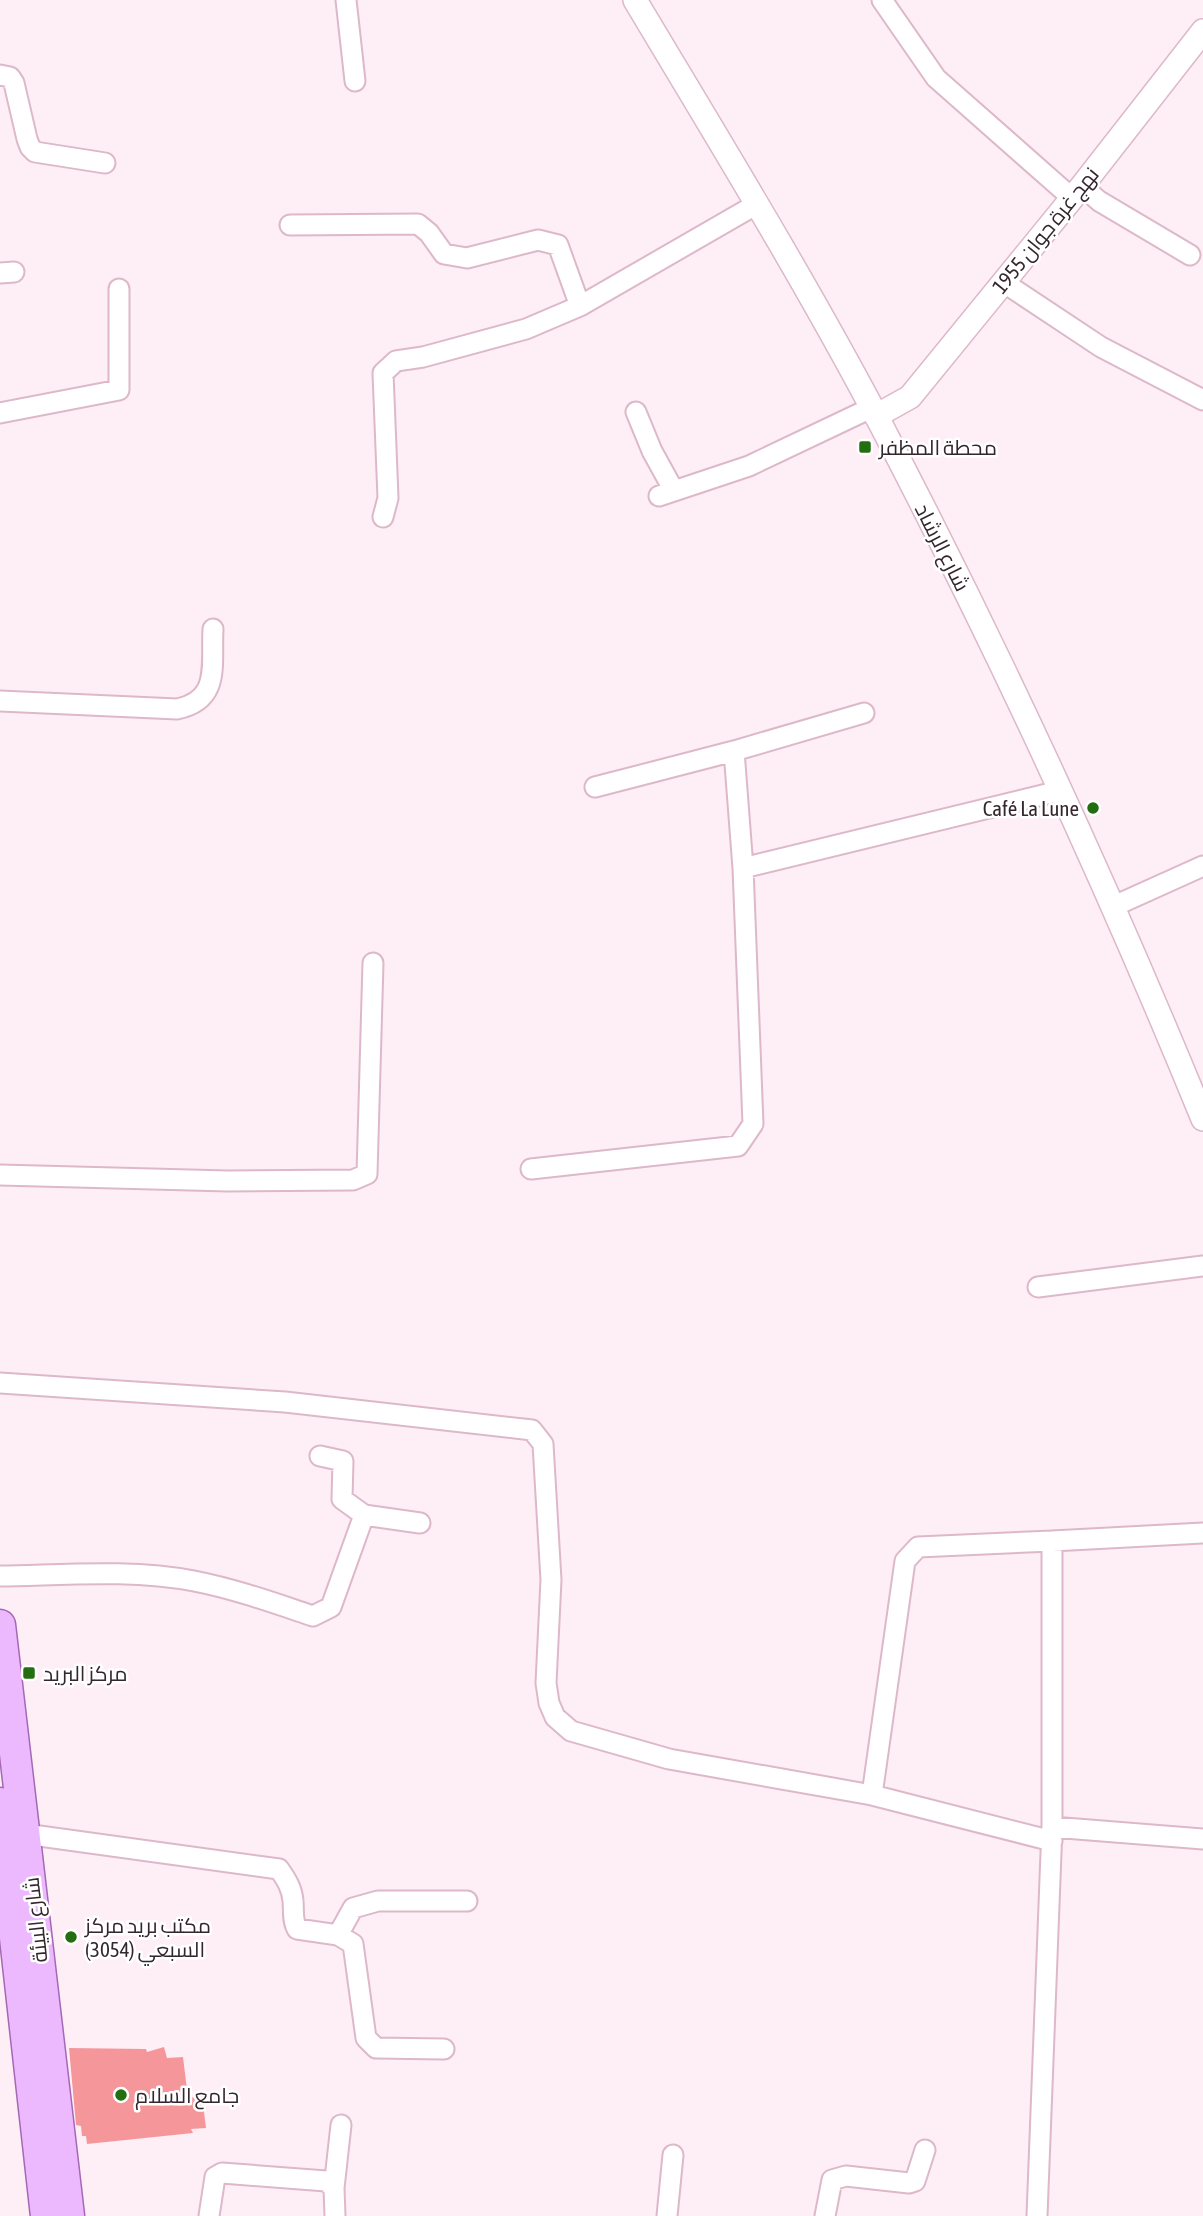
<svg xmlns="http://www.w3.org/2000/svg" width="1203" height="2216" viewBox="0 0 1203 2216" font-family="'Asap Condensed',Cairo,sans-serif">
<style>
.building{fill:#f5979a}
.lines{fill:none;stroke-linecap:round;stroke-linejoin:round}
.minor-casing{stroke:#ddb8ca;stroke-width:23}
.tertiary-casing{stroke:#ddb8ca;stroke-width:26}
.primary-casing{stroke:#a468b5;stroke-width:33}
.minor{stroke:#fff;stroke-width:19}
.tertiary{stroke:#fff;stroke-width:23}
.primary{stroke:#edb9fe;stroke-width:30}
.poi-dot{fill:#226e10;stroke:#fff;stroke-width:2.5}
.labels{text-anchor:middle;dominant-baseline:central;stroke-width:5;stroke-linejoin:round;paint-order:stroke}
.street-label{font-size:21px;fill:#34262d;stroke:#fff}
.poi-label{font-size:21px;fill:#34262d;stroke:#fff;text-anchor:start}
</style>
<rect width="100%" height="100%" fill="#feeef6"/>
<!-- building -->
<path class="building" d="M164,2047L167,2058L183,2057L188,2098L202,2096L206,2128L191,2129L193,2133L87,2144L86,2136H82L81,2126L76,2125L69,2048L146,2049L147,2052Z"/>
<g class="lines">
<!-- minor casing -->
<g class="minor-casing">
<path id="minor" d="M346,0L355,81
M882,0L936,78L1072,198
M0,75L10,77L14,83L27,139L30,147L35,152L105,163
M1082,186L1099,201L1190,255
M290,225L418,224L429,233L444,254L467,258L538,240L558,245L580,306
M0,273L14,272
M1003,282L1101,347L1203,400
M636,412L652,451L674,491
M0,413L119,390V289
M659,496L749,466L871,408
M383,517L388,498L383,373L396,361L423,357L526,329L580,306L757,204
M0,701L177,709C221,700 211,665 213,629
M734,751L864,713
M595,787L734,751L743,868
M1112,907L1203,866
M531,1169L738,1146L753,1124L743,868L1059,791
M0,1175L228,1181L353,1180L367,1174L373,963
M1038,1287L1203,1266
M0,1383L285,1402L532,1430L543,1444L551,1580L546,1683L549,1703L555,1717L571,1731L669,1759L872,1795
M320,1456L343,1461L342,1499L364,1515
M0,1576C64,1575 131,1569 194,1581C235,1589 274,1603 313,1616L331,1607L364,1515L420,1523
M1052,1827L1203,1839
M25,1834L279,1869C286,1879 292,1888 293,1901C294,1911 292,1920 297,1929L338,1935L353,1944L366,2038L376,2048L444,2049
M1052,1841L872,1795L905,1561L918,1547L1052,1541
M338,1935L353,1908L378,1901H467
M209,2216L215,2177L222,2173L326,2181L334,2188
M335,2216L334,2188L341,2125
M667,2216L673,2155
M825,2216L832,2180L846,2176L909,2183L915,2181L925,2150
M1037,2216L1052,1827V1541L1203,1533"/>
</g>
<!-- tertiary casing -->
<g class="tertiary-casing">
<path id="tertiary" d="M635,0C718,139 803,277 879,421C998,648 1106,882 1203,1119
M876,416L910,397L1082,186L1203,31"/>
</g>
<!-- primary casing -->
<g class="primary-casing">
<path id="primary" d="M0,1625L69,2216
M0,1803L46,2216"/>
</g>
<!-- minor -->
<use href="#minor" class="minor"/>
<!-- tertiary -->
<use href="#tertiary" class="tertiary"/>
<!-- primary -->
<use href="#primary" class="primary"/>
</g>
<!-- markers -->
<g class="poi-dot">
<rect x="858" y="440" width="14" height="14" rx="3.5"/>
<circle cx="1093" cy="808" r="7"/>
<rect x="22" y="1666" width="14" height="14" rx="3.5"/>
<circle cx="71" cy="1937" r="7"/>
<circle cx="121" cy="2095" r="7"/>
</g>
<g class="labels">
<!-- street labels -->
<g class="street-label">
<text transform="translate(1045 230) rotate(-51)">نهج غرة جوان 1955</text>
<text transform="translate(943 547) rotate(63)">شارع الرشاد</text>
<text transform="translate(35 1920) rotate(-96)">شارع البيئة</text>
</g>
<!-- poi labels -->
<g class="poi-label">
<text x="879" y="447">محطة المظفر</text>
<text x="1079" y="808" text-anchor="end">Café La Lune</text>
<text x="43" y="1673">مركز البريد</text>
<text x="85" y="1925">مكتب بريد مركز<tspan x="85" dy="24">السبعي (3054)</tspan></text>
<text x="135" y="2095">جامع السلام</text>
</g>
</g>
</svg>
